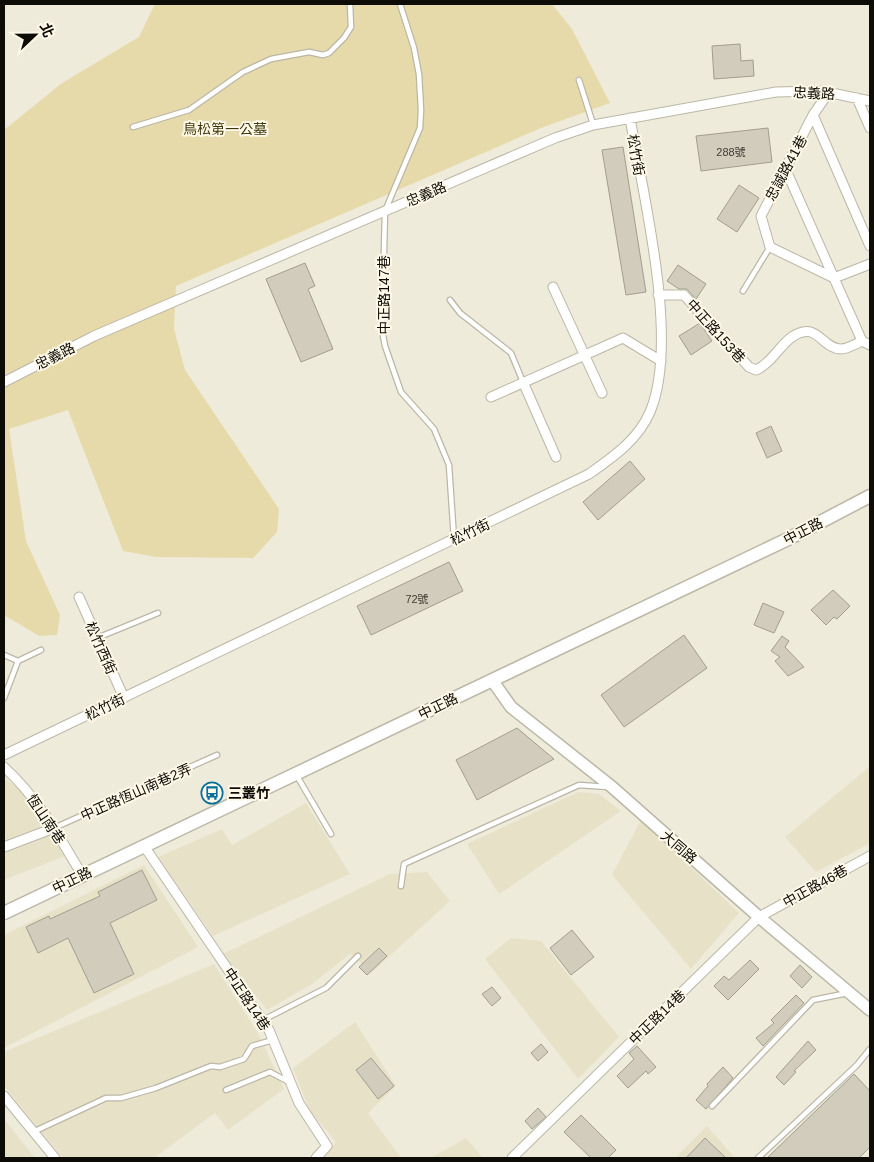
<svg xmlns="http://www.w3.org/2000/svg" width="874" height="1162" viewBox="0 0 874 1162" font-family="Arial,'Noto Sans TC',sans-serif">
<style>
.built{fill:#e7e1c8}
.green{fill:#e6daaa}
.building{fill:#d1ccbb;stroke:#a29e8e}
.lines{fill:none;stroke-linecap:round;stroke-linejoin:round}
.service-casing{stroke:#bbb7a6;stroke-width:7}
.minor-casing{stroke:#bbb7a6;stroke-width:11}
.tertiary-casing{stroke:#bbb7a6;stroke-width:14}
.secondary-casing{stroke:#bbb7a6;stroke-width:15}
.service{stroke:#fff;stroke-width:4.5}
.minor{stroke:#fff;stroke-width:9}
.tertiary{stroke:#fff;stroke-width:11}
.secondary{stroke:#fff;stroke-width:12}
.labels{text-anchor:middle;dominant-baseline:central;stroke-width:4;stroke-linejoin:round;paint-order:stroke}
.number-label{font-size:11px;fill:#3f3c34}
.street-label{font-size:14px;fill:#0e0c07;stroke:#fdf8e7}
.park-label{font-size:14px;fill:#40360c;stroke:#fdf8e7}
.poi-label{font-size:14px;font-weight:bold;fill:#0e0c07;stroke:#fdf8e7;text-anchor:start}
</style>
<rect width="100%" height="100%" fill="#efebda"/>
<!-- built -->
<path class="built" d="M869,767L870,843L816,872L785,837Z
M4,778L23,792L65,856L4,880Z
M578,792L599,794L621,811L499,894L467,844Z
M306,803L350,874L213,936L158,857L222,829L232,845Z
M641,820L739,913L691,969L612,875Z
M144,865L198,947L4,1048V935Z
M427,872L450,901L372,972L350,954L312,984L267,1010L223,954L390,874Z
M511,938L541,941L619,1037L578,1079L485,959Z
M214,964L259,1035L284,1089L228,1130L215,1113L154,1158H63L4,1086V1052Z
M355,1022L396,1086L368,1113L401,1158H323L336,1142L310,1111L293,1068Z
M4,1119L35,1158H4Z
M707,1126L735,1158H675Z
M466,1138L483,1158H431Z"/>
<!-- green -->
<path class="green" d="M155,4H552L572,29L610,103L541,128L176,286L174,329L185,370L279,509L277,532L253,558L156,557L123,551L68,410L9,429L26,541L60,615L57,635L39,636L4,615V130L62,83L139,37Z"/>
<!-- building -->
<path class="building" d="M740,44L741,61L753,60L754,76L714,79L712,46Z
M768,128L772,162L701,171L696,136Z
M623,147L646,292L626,295L602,150Z
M739,185L759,198L737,232L717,219Z
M305,263L315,286L308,289L333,349L301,362L266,279Z
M678,265L706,284L696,299L687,289H679L667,281Z
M700,323L712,341L691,355L679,336Z
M771,426L782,451L767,458L756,433Z
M630,461L645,479L598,520L583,502Z
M449,562L463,591L371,635L357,606Z
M833,590L850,606L837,619L834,617L826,625L811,610Z
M763,603L784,612L774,633L754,625Z
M684,635L707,668L624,727L601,695Z
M782,636L789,641L785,647L804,667L788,676L775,661L780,657L771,651Z
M517,728L554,759L477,800L456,760Z
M142,870L157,900L110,923L134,974L94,993L68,938L38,953L26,927L49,916L50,919L100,896L98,892Z
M572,930L594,957L571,975L550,948Z
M379,948L387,956L367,975L359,967Z
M750,960L759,969L728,1000L714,986L724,976L729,980Z
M800,965L812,977L802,988L790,976Z
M492,987L501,998L492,1006L482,994Z
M796,995L804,1003L763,1046L756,1038L774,1023L771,1020Z
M808,1041L816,1050L794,1071L796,1072L784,1085L776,1077Z
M541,1044L548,1052L538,1061L531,1053Z
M637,1046L656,1067L648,1074L646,1071L628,1088L617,1076L634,1059L629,1053Z
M371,1058L394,1086L378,1099L356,1070Z
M723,1067L733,1078L706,1109L696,1100L708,1086L707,1084Z
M854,1074L870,1091V1147L859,1158H767Z
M538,1108L546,1117L532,1129L525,1121Z
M581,1115L616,1150L608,1158H591L564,1132Z
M705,1138L726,1158H686Z"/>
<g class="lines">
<!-- service casing -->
<g class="service-casing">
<path id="service" d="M400,4L414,48L419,74L421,110L420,128L385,211L382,330L385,346L401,392L434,429L449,465L454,539
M579,80L593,124
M133,127L189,110L243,72L271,59L309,52L323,55L329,53L344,38L351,27L350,4
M743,291L770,247
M450,300L460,313L511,353L523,382
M97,638L158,613
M4,655L18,661L4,698
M18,661L41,650
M297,776L331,834
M54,828L217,755
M401,886L404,864L579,785L608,787
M263,1020L326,988L358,956
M226,1090L270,1072L289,1082
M712,1106L813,1000L848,993
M33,1132L106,1098H121L156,1088L211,1066L220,1067L244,1059L252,1046L273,1040
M758,1158L857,1065L870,1049"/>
</g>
<!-- minor casing -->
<g class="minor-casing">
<path id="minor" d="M829,92L813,115L761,216L770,247L834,278L870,264
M857,98L870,128
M813,115L870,246
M785,168L862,341
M553,287L602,393
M658,295H684L749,367L756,370C775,362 783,336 803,332C818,328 825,349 841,349C847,349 856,344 862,341L870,345
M4,382L94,336L555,138L593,125L776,92L822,91L870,101
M523,382L556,457
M491,397L623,338L661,361
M79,597L124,698
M4,755L589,474C613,457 638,440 650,412C680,341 643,195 630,118
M4,767C38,798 59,836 82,875
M144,846L269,1030L299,1103L327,1146L316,1158
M4,847L54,828
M4,1096L55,1158
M512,1158L759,917L870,856"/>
</g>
<!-- tertiary casing -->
<g class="tertiary-casing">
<path id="tertiary" d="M492,680L511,707L612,787L759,917L870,1010"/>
</g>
<!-- secondary casing -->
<g class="secondary-casing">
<path id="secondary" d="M4,913L788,539L870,496"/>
</g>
<!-- service -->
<use href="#service" class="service"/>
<!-- minor -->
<use href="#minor" class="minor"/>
<!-- tertiary -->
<use href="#tertiary" class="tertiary"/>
<!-- secondary -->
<use href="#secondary" class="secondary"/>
</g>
<!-- icons -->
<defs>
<g id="bus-ring" transform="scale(1.125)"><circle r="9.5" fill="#fdf8e7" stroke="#066f9c" stroke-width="1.5"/><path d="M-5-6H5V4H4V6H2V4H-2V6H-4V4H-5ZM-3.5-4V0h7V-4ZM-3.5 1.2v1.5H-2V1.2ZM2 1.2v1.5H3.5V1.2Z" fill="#066f9c"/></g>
</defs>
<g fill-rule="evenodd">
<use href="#bus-ring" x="212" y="793"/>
</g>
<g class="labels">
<!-- number labels -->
<g class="number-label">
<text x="731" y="152">288號</text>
<text x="417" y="599">72號</text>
</g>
<!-- street labels -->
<g class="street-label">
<text transform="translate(814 93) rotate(3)">忠義路</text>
<text transform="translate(636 155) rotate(80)">松竹街</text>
<text transform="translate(786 168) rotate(-62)">忠誠路41巷</text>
<text transform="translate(426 194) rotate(-23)">忠義路</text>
<text transform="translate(384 295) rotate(-90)">中正路147巷</text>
<text transform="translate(716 331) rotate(48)">中正路153巷</text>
<text transform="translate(55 356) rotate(-27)">忠義路</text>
<text transform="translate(803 531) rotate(-27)">中正路</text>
<text transform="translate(470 532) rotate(-26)">松竹街</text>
<text transform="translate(101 648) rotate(66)">松竹西街</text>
<text transform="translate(438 706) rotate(-26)">中正路</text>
<text transform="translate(105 707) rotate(-26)">松竹街</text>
<text transform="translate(136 792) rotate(-24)">中正路恆山南巷2弄</text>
<text transform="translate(46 819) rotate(56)">恆山南巷</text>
<text transform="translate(679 847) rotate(41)">大同路</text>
<text transform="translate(72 880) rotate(-26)">中正路</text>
<text transform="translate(815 886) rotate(-29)">中正路46巷</text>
<text transform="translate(247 999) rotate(57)">中正路14巷</text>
<text transform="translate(657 1017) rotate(-44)">中正路14巷</text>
</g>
<!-- park labels -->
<g class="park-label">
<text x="225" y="129">鳥松第一公墓</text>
</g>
<!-- poi labels -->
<g class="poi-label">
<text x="228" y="793">三叢竹</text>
</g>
</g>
<!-- border -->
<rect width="874" height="1162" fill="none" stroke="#0e0c07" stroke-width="10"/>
<!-- north arrow -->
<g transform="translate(35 35) rotate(68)" stroke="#fdf8e7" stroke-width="4" paint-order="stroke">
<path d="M0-4L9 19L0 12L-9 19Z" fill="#0e0c07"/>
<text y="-8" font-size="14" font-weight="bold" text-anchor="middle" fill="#0e0c07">北</text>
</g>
</svg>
